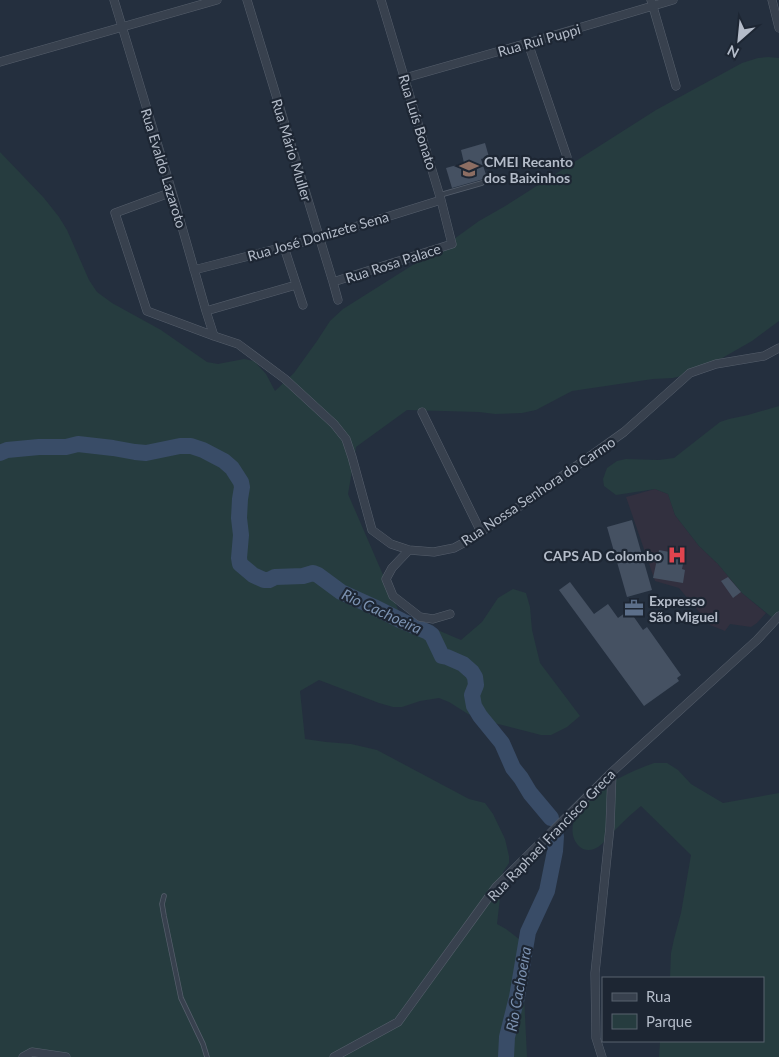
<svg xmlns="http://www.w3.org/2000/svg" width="779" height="1057" viewBox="0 0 779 1057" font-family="Lato,sans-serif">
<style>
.medical{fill:#32303f}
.green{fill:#263c3f}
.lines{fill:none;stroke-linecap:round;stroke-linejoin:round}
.river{stroke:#394c67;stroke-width:16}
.building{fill:#455162}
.lane-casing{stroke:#565f6c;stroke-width:5.5}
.street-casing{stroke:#565f6c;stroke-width:9}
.lane{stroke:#38414e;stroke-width:4}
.street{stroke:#38414e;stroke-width:8}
.labels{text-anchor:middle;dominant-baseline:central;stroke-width:4.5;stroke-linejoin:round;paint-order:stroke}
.street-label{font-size:14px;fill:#b4bcc9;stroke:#1d2633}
.poi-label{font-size:14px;font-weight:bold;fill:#b4bcc9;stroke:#1d2633;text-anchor:start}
.water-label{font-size:15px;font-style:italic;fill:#7c92b1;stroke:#1d2633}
</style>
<rect width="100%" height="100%" fill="#242f3e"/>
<!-- medical -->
<path class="medical" d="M655,489L668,494L675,515L699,546L718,564L742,593L766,613L757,623L751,627L730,624L725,631L710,625L679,588L655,581L626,497Z"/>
<!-- green -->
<path class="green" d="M768,57L779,58V321L752,341L703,369L690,374L673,378L653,379L572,391L536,410L522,413L495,414L479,412L407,410L356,447L348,494L400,614L461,640L482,622L498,598L513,589L526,593L530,607L532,630L540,663L580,716L567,727L551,735H541L482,720L468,714L449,702L439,698L420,701L402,707H393L379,703L319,680L300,691L305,739L326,742L351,744L377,750L469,799L485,803L493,814L505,839L509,856V863L503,872L497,924L506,929L519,939L524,946L528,958V975L524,995L527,1057H0V152L44,198L59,217L67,230L89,280L97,292L112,303L161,330L207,362L218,364L244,359L254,361L266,374L275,391L294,373L317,341L330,321L343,309L454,239L479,221L507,205L656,110L742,63L758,58Z
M779,406V623L742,593L718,564L699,546L675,515L668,494L655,489L616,495L604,486L603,479L607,468L617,461L626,459L659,460L674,458L720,422L729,419L748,415Z
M654,763H667L678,770L691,784L723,803L779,793V1057H659L660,1041H763V978H670L671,953L674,939L681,913L691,855L641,806C631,814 620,825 610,835C605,840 602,846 594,849C589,851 583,850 580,847C567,836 573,817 582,806C601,785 629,772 654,763Z"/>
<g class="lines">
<!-- river -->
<path class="river" d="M0,453L7,450L39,447H66L78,444L113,448L135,452L146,453L180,446H191L203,450L224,461L232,468L241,482L242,487L240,499L239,518L241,535L239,558L240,564L253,575L264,580H269L275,577L303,576L313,573L318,575L341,592L374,607L402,621L428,632L432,635L442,656L447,657L463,664L472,672L475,677L476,685L472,695L474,706L480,716L502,743L513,768L521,778L530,793L551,818
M506,1057L507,1037L517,997L528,932L547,891L555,851L556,836"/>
</g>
<!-- building -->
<path class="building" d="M485,143L489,157L481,159L487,178L452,188L446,168L464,163L461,150Z
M632,520L652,590L627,597L607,527Z
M659,550L685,555L682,569L685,570L683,583L653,578Z
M728,577L741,592L733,598L721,581Z
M570,582L594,614L608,604L618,618L629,610L643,630L647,627L681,675L677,678L679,681L644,706L559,590Z"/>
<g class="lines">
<!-- lane casing -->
<g class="lane-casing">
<path id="lane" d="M440,195L482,183
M164,896L162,904L164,916L181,998L203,1044L207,1057"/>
</g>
<!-- street casing -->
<g class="street-casing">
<path id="street" d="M114,0L172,192L206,311L214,336
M247,0L333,282L338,300
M651,0L676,86
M772,0L779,28
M528,43L567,157
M0,62L217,0
M405,78L528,43L673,0
M172,192L115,213L147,311L214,336L238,344L285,379L334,424L346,439L352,457L372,530L391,544L409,550L434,552L454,548L467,541L523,504L624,432L690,373L716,364L764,356L779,348
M284,247L303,305
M194,270L319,238L441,200
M333,282L452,244L441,200L381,0
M206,311L296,285
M422,412L481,532
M409,550L392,568L386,579L393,596L420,617L433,619L450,614
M23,1057L32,1052L66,1057
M334,1057L398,1022L496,887L612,772L757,640L779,616
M602,1057L596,1038L595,973L610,827L612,772"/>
</g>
<!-- lane -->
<use href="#lane" class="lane"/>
<!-- street -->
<use href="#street" class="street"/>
</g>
<!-- icons -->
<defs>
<g id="school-bare" transform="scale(1.5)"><path d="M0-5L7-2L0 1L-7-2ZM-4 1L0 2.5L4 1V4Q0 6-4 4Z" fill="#8d6e63" stroke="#1d2633" stroke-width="2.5" paint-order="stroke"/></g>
<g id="hospital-bare" transform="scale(1.5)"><path d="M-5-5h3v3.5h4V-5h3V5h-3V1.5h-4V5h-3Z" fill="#e0444e" stroke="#1d2633" stroke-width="2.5" paint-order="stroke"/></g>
<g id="office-bare" transform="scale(1.5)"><path d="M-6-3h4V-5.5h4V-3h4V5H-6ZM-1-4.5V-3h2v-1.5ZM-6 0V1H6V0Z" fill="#5c6f8a" stroke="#1d2633" stroke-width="2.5" paint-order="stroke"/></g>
</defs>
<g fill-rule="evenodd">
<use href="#school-bare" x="469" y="169"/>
<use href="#hospital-bare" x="677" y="555"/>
<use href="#office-bare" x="634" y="608"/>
</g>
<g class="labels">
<!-- street labels -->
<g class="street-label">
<text transform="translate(539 40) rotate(-16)">Rua Rui Puppi</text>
<text transform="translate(418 122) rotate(73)">Rua Luís Bonato</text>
<text transform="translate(292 150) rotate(73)">Rua Mário Muller</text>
<text transform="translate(164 168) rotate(73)">Rua Evaldo Lazaroto</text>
<text transform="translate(318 236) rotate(-16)">Rua José Donizete Sena</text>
<text transform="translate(393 263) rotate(-18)">Rua Rosa Palace</text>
<text transform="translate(538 491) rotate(-34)">Rua Nossa Senhora do Carmo</text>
<text transform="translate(551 835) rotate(-46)">Rua Raphael Francisco Greca</text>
</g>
<!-- poi labels -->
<g class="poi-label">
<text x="484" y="161">CMEI Recanto<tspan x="484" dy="16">dos Baixinhos</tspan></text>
<text x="662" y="555" text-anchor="end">CAPS AD Colombo</text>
<text x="649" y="600">Expresso<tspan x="649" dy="16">São Miguel</tspan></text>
</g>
<!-- water labels -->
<g class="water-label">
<text transform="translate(382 611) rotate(25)">Rio Cachoeira</text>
<text transform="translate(518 989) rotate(-80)">Rio Cachoeira</text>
</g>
</g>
<!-- legend -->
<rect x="602" y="977" width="162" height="65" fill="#1d2633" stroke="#59626f"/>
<rect x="612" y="993" width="25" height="8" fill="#38414e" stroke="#59626f"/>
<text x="646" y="1002" font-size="15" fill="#b4bcc9">Rua</text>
<rect x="612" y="1014" width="25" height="15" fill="#263c3f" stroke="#59626f"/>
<text x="646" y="1027" font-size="15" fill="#b4bcc9">Parque</text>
<!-- north arrow -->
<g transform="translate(739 40) rotate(207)" stroke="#1d2633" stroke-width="4" paint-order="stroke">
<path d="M0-4L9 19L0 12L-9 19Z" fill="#b4bcc9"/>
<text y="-8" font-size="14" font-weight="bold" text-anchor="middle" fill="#b4bcc9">N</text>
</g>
</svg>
